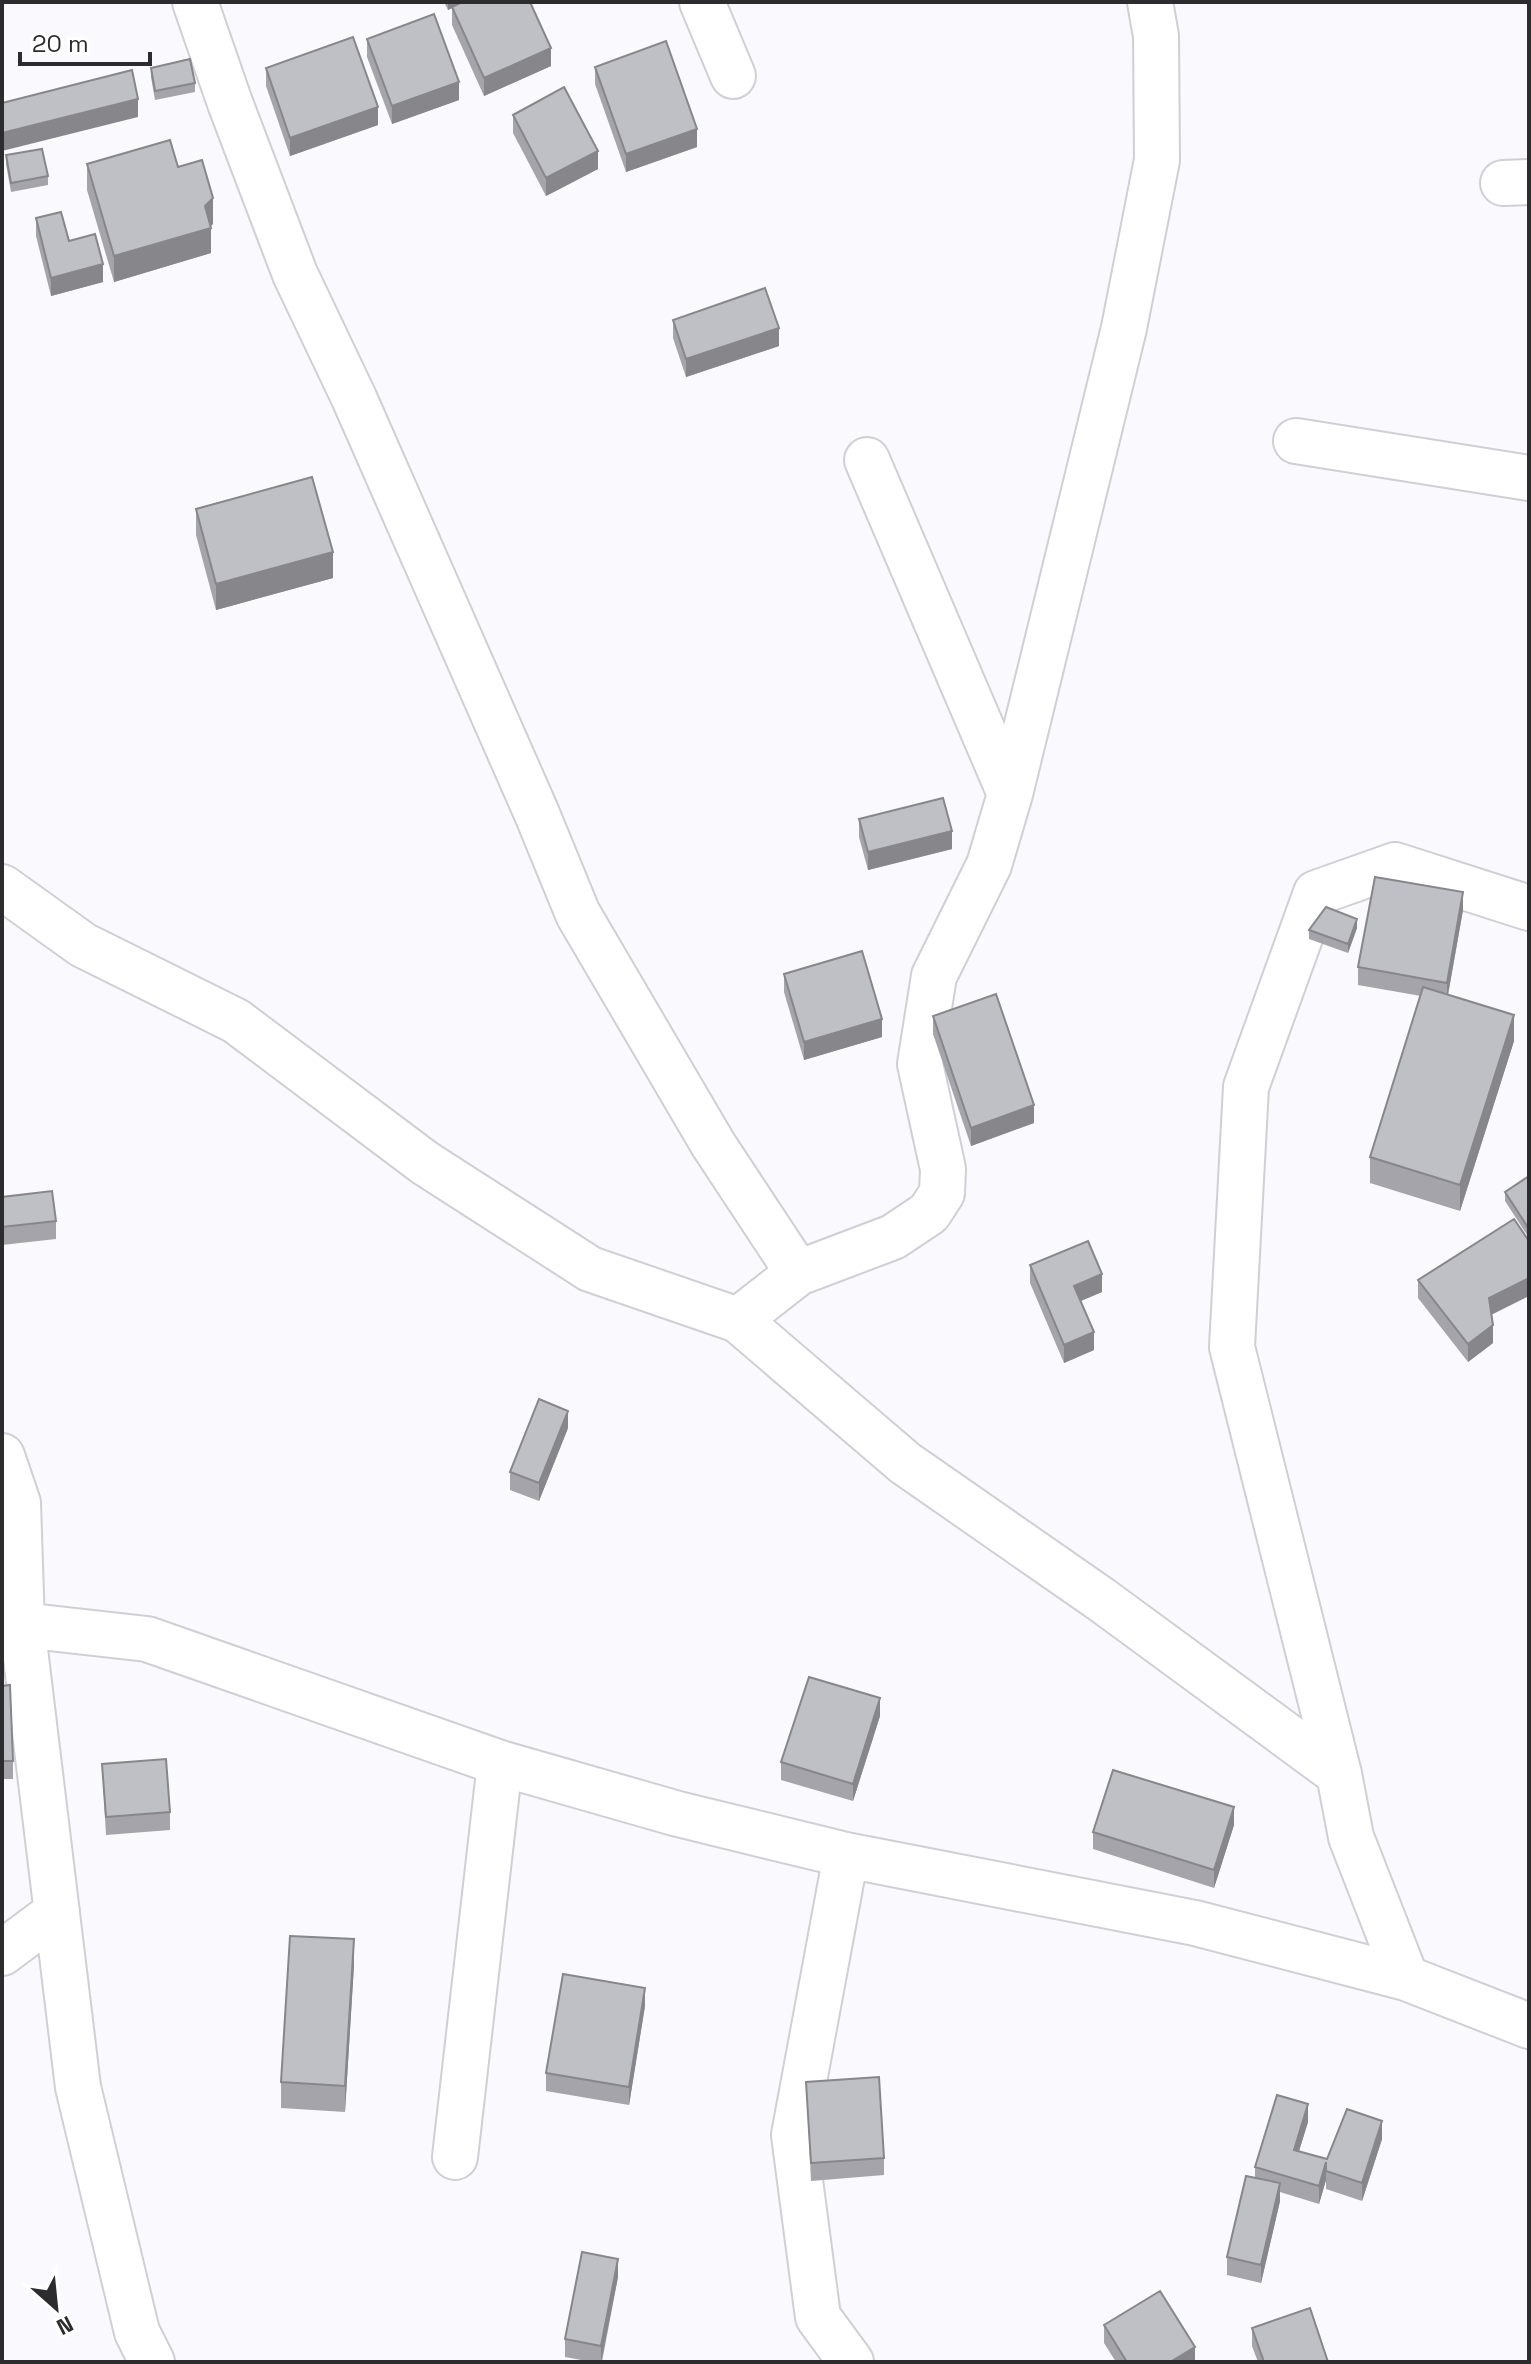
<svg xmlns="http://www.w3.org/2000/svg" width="1531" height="2364" viewBox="0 0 1531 2364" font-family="'Space Grotesk',sans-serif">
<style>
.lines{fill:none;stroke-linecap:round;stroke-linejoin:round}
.minor-casing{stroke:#cfd0d6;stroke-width:48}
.minor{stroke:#fff;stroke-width:44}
.wall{fill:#a4a4aa}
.shaded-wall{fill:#86868b}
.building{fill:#bfbfc6;stroke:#86868b;stroke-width:2}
</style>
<rect width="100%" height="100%" fill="#f9f9fe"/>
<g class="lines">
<!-- minor casing -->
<g class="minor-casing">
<path id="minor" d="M195,2L230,103L295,274L354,398L537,814L578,914L713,1144L798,1273
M702,2L733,76
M1150,2L1156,36L1157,160L1124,328L1010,794L989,865L934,976L920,1064L943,1169L942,1193L929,1213L893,1237L798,1273L738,1320L905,1463L1102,1600L1339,1774
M1503,183L1529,182
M1296,441L1529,478
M867,460L1010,794
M2,887L83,945L236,1021L425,1163L590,1269L738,1320
M2,1456L18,1503L22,1625L78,2087L137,2332L152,2362
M2,1619L22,1625L147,1639L500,1763L678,1814L846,1855L1195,1923L1406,1978L1529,2026
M846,1855L794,2135L818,2317L851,2362
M2,1953L57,1912
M1406,1978L1351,1837L1339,1774L1232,1347L1246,1087L1316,893L1395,865L1529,908
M455,2157L500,1763"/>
</g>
<!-- minor -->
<use href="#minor" class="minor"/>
</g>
<!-- wall -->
<path class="wall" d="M444,2H530L551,66L484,96L452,25V8L448,10Z
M367,39L459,100L392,124L367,57Z
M595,67L697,147L626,172L595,84Z
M151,68L195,83V92L155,100L151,77Z
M266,68L378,125L290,156L266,86Z
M513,115L598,169L546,196L513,133Z
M6,155L48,176V185L11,192L6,164Z
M87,164L178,167L213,224L211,226V253L114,282L87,190Z
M36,218L69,241L103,282L51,296L36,236Z
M673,320L779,346L686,377L673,338Z
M196,509L333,578L216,610L196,535Z
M859,819L952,849L868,870L859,837Z
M1463,910L1448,995L1514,1041L1460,1211L1370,1183V1157L1421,996L1358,985V967Z
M1357,928L1348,953L1309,939V930Z
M784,974L882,1037L804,1060L784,992Z
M933,1016L1034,1123L971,1146L933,1034Z
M1529,1176V1238L1505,1201V1192Z
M2,1197L56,1221V1239L2,1245Z
M1030,1265L1102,1292L1080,1301L1094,1350L1064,1363L1030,1283Z
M1418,1280L1491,1315L1493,1343L1468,1362L1418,1298Z
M568,1428L539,1501L510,1490V1472Z
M2,1686L13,1761V1779H2Z
M880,1716L853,1801L781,1780V1762Z
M102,1764L170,1812V1830L106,1835Z
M1234,1825L1214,1888L1093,1849V1832Z
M354,1965L345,2112L281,2108V2082Z
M645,2006L629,2105L546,2091V2073Z
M806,2082L884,2158V2175L811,2181Z
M1308,2122L1299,2151L1327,2159L1382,2139L1362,2201L1326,2189V2180L1319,2204L1280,2192V2201L1261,2283L1227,2275V2257L1255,2178V2167Z
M618,2277L602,2362H592L565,2357V2339Z
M1104,2325L1195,2362H1116L1104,2343Z
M1252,2328L1328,2362H1258L1252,2346Z"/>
<!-- shaded-wall -->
<path class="shaded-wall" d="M448,2H465L448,10Z
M551,48V66L484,96V78Z
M459,82V100L392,124V106Z
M138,99V117L2,151V133Z
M378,107V125L290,156V138Z
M697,129V147L626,172V154Z
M598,151V169L546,196V178Z
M213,198V224L208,228H211V253L114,282V256L205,206Z
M103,264V282L51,296V278Z
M779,328V346L686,377V359Z
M333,552V578L216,610V584Z
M952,831V849L868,870V852Z
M1463,892V910L1447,1000V983Z
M1357,919V928L1348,953V944Z
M1514,1015V1041L1460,1211V1185Z
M882,1019V1037L804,1060V1042Z
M1034,1105V1123L971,1146V1128Z
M1102,1274V1292L1074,1304V1286Z
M1529,1278V1296L1489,1316V1298Z
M1493,1325V1343L1468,1362V1344Z
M1094,1332V1350L1064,1363V1345Z
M568,1411V1428L539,1501V1483Z
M880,1698V1716L853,1801V1784Z
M1234,1807V1825L1214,1888V1870Z
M354,1939V1965L345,2112V2086Z
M645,1988V2006L629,2105V2087Z
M1308,2104V2122L1294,2167V2150Z
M1382,2121V2139L1362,2201V2183Z
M1326,2162V2180L1319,2204V2186Z
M1280,2183V2201L1261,2283V2265Z
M618,2259V2277L601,2362V2346Z
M1195,2347V2362H1170Z"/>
<!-- building -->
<path class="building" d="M462,2H530L551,48L484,78L452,7Z
M434,14L459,82L392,106L367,39Z
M353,37L378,107L290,138L266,68Z
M666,41L697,129L626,154L595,67Z
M190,59L195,83L155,91L151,68Z
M132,70L138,99L2,133V103Z
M564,87L598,151L546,178L513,115Z
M170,140L178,167L202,160L213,198L205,206L211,228L114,256L87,164Z
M42,149L48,176L11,183L6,155Z
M61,212L69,241L95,234L103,264L51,278L36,218Z
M765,288L779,328L686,359L673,320Z
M312,477L333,552L216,584L196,509Z
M943,798L952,831L868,852L859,819Z
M1375,877L1463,892L1447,983L1358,967Z
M1326,907L1357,919L1348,944L1309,930Z
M862,951L882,1019L804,1042L784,974Z
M1423,987L1514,1015L1460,1185L1370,1157Z
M996,994L1034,1105L971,1128L933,1016Z
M1529,1176V1229L1505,1192Z
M52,1191L56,1221L2,1227V1197Z
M1514,1219L1529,1241V1278L1489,1298L1493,1325L1468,1344L1418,1280Z
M1088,1241L1102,1274L1074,1286L1094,1332L1064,1345L1030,1265Z
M539,1399L568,1411L539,1483L510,1472Z
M809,1677L880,1698L853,1784L781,1762Z
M10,1685L13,1761H2V1686Z
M166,1759L170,1812L106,1817L102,1764Z
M1113,1770L1234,1807L1214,1870L1093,1832Z
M290,1936L354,1939L345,2086L281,2082Z
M563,1974L645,1988L629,2087L546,2073Z
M879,2077L884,2158L811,2163L806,2082Z
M1277,2095L1308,2104L1294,2150L1327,2159L1347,2109L1382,2121L1362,2183L1326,2171V2162L1319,2186L1255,2167Z
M1246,2176L1280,2183L1261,2265L1227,2257Z
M582,2252L618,2259L601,2346L565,2339Z
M1160,2291L1195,2347L1170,2362H1127L1104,2325Z
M1310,2308L1328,2362H1264L1252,2328Z"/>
<!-- border -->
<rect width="1531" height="2364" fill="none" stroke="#2c2c2e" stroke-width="8"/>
<!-- north arrow -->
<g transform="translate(56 2308) rotate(153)" stroke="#ffffff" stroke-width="6" paint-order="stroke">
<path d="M0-6L14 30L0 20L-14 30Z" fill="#2c2c2e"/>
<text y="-12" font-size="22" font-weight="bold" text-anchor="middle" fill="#2c2c2e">N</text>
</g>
<!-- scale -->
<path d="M20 52v12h130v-12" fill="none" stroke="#2c2c2e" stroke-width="4"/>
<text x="32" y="52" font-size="24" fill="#2c2c2e" stroke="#ffffff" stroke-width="6" paint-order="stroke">20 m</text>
</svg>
